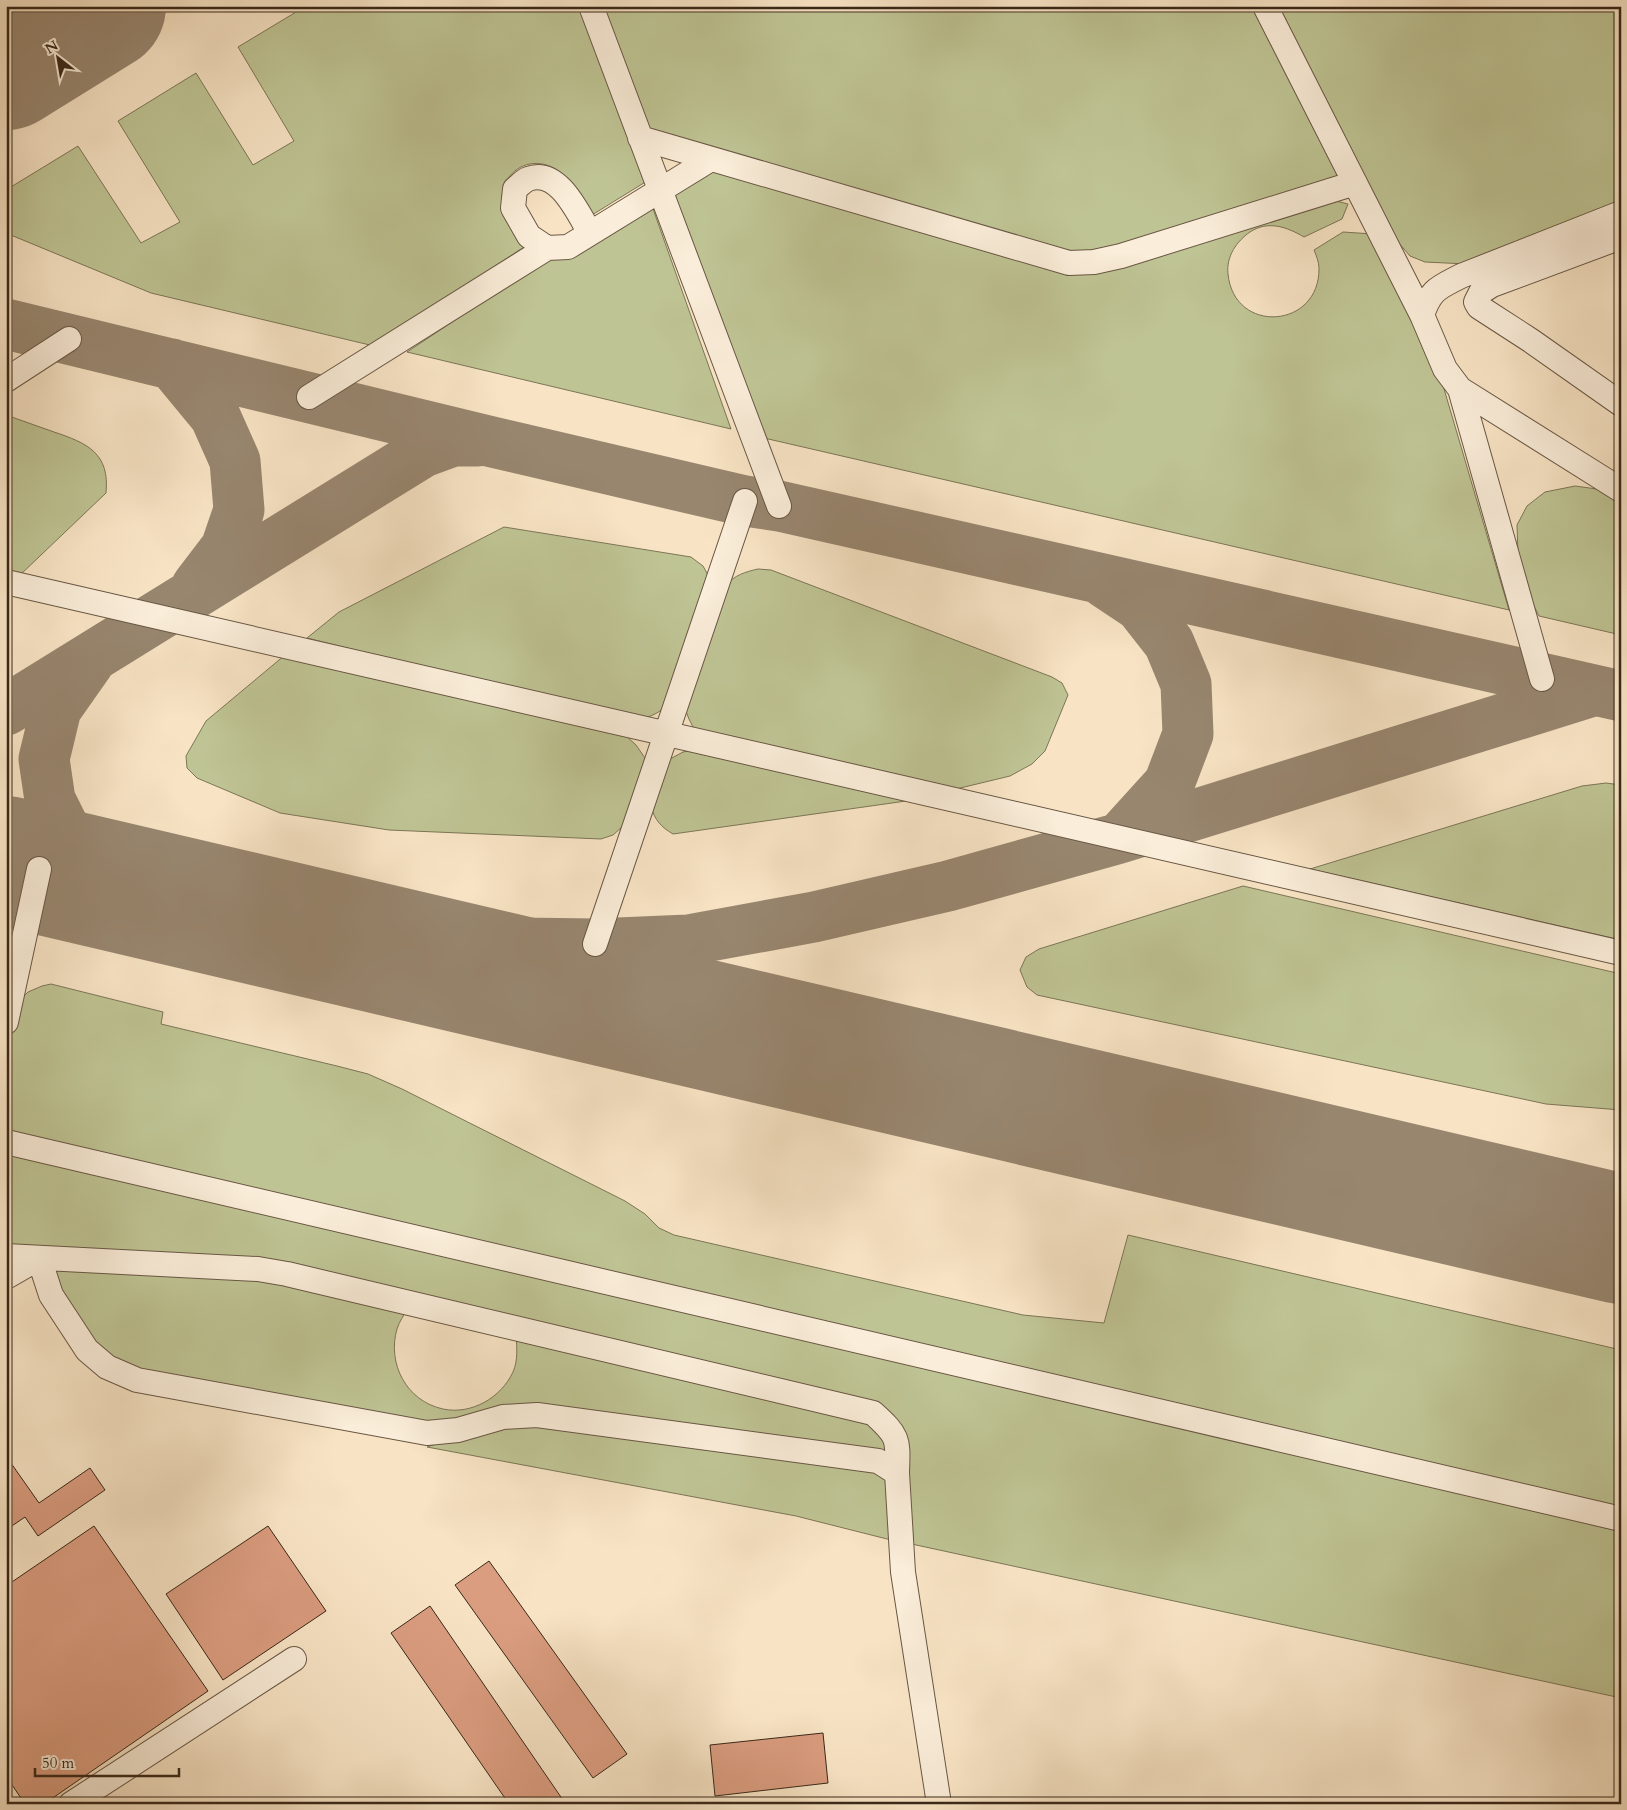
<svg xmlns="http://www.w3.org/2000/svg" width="1627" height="1810" viewBox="0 0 1627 1810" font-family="Cardo,serif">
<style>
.green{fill:#bfc494;stroke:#7c7656}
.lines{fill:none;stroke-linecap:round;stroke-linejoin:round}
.taxiway{stroke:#98866f;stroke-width:51}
.runway{stroke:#98866f;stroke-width:130}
.building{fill:#db9d80;stroke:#392819}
.minor-casing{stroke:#695744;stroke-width:26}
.minor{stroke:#faedd9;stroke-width:24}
</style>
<rect width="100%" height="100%" fill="#f8e4c5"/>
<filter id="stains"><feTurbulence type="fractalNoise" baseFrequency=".004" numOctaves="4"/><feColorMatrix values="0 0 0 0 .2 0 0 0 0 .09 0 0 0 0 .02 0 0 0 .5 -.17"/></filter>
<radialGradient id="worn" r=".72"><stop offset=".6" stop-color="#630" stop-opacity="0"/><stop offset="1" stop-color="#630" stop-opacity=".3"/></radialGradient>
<!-- green -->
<path class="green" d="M306,6H579L647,181L592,215C583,201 570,176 554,168C524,152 492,180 505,213C509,224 520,235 527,245L374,346L151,293L6,233V190L78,146L141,243L180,222L118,121L196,73L253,165L294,141L238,47Z
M599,6H1255L1338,176L1125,244L1082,253L1063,249L645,129Z
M1278,6H1621V203L1467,264L1425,262L1410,256L1397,241Z
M714,167L1065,271L1332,200L1348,204L1342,219L1304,237C1287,227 1268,220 1250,232C1237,241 1226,256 1228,274C1234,335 1320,329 1319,268C1319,262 1316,255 1314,250L1343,232L1373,234L1442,382L1509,610L764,438L669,196Z
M652,206L731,429L407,352L550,257Z
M6,415C22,421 38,426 54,432C87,443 110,453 106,493L19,576L6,573Z
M1575,486L1597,489L1621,503V635L1539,616L1526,590L1518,554L1517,525L1527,506L1545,492Z
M504,527L691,557L703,566L708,575L667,706C651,718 644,720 625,717L307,638L339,612Z
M758,569L771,570L1052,677L1062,683L1068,695L1045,751L1032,764L1010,776L952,790L694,729L689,719L685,709L726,585C735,575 745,572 758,569Z
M285,655L625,735L636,745L645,758V773L622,827L613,835L601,839L389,830L280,813L197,778L187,768L186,756L206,721Z
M694,750L906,801L673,834C661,827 655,820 651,807L670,759L683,752Z
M1606,783L1621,785V940L1310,869L1582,786Z
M1243,886L1621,974V1110L1546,1104L1037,995L1027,987L1020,970L1026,957L1039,949Z
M51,984L163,1012L161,1024L337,1066L368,1074L402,1089L625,1201L645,1214L659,1228L674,1235L1023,1315L1104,1323L1128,1235L1621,1350V1511L16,1137L6,1130V1063L18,1002L28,992L42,986Z
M6,1152L1621,1527V1698L907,1543L900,1427L279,1263L6,1248Z
M53,1266L264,1277L408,1308C404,1315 399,1322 397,1329C387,1363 406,1401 443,1409C471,1415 501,1398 513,1372C518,1361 517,1347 516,1335L879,1426L891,1455L536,1407L446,1426L127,1369L100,1350L49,1272Z
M537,1423L878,1472L890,1486L891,1540L796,1516L427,1447L454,1438L509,1424Z"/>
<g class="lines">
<!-- taxiway -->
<path class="taxiway" d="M6,324L488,441L745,501L779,506L1621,696
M172,364L215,416L235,461L239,510L226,548L197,586
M1104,582L1140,606L1169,643L1186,684L1188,734L1169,784L1120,838
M89,662L56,709L44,759L50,800L70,840L120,888
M6,710L423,452L453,441H478
M299,930L520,943L595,944L688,940L814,917L948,886L1120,838L1593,691"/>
<!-- runway -->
<path class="runway" d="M6,65L101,6
M6,861L1621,1239"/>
</g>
<!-- building -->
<path class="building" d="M6,1456L39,1503L90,1468L105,1490L38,1536L25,1517L6,1530Z
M94,1526L208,1691L44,1804H25L6,1776V1586Z
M268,1526L326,1611L223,1680L166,1594Z
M489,1561L627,1754L593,1778L455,1585Z
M430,1606L565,1803L564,1804H509L391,1633Z
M823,1733L828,1783L715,1796L710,1745Z"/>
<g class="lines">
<!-- minor casing -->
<g class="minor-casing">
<path id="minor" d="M591,6L779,506
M1265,6L1422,315
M640,138L1069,263L1094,262L1121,256L1355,183
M1621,213L1461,276C1438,288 1431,289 1422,315L1445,369L1460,389L1621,490
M590,233C578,213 558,167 528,179C523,181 519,186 515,189L513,208L529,236L547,248L568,247L711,159
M1621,237L1492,285L1481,292L1476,302L1479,307L1530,340L1621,404
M6,380L69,339
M1460,389L1542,679
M309,397L547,248
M6,582L1621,953
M595,944L745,501
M6,1022L39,869
M6,1142L1621,1519
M6,1256L258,1269L287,1274L873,1413C900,1437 898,1440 897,1473
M6,1277L39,1258L51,1295L87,1350L107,1367L137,1380L427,1433L458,1430L503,1417L537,1415L878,1461L897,1473L903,1572L939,1804
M71,1804L294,1659"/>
</g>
<!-- minor -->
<use href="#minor" class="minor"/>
</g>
<!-- margin -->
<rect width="1627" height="1810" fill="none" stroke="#f8e4c5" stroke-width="25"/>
<rect x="8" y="8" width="1612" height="1795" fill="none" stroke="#392819" stroke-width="2.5"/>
<rect x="12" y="12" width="1602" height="1785" fill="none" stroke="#392819"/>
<!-- north arrow -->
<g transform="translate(58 58) rotate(329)" stroke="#faedd9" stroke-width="4" paint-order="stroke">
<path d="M0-4L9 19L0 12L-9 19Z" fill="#392819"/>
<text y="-8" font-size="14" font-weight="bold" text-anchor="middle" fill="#392819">N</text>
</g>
<!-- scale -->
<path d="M35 1768v8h144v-8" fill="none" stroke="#392819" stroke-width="2.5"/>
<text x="42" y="1768" font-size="15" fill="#392819" stroke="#faedd9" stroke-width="4" paint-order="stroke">50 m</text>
<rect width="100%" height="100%" filter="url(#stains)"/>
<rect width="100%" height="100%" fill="url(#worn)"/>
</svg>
